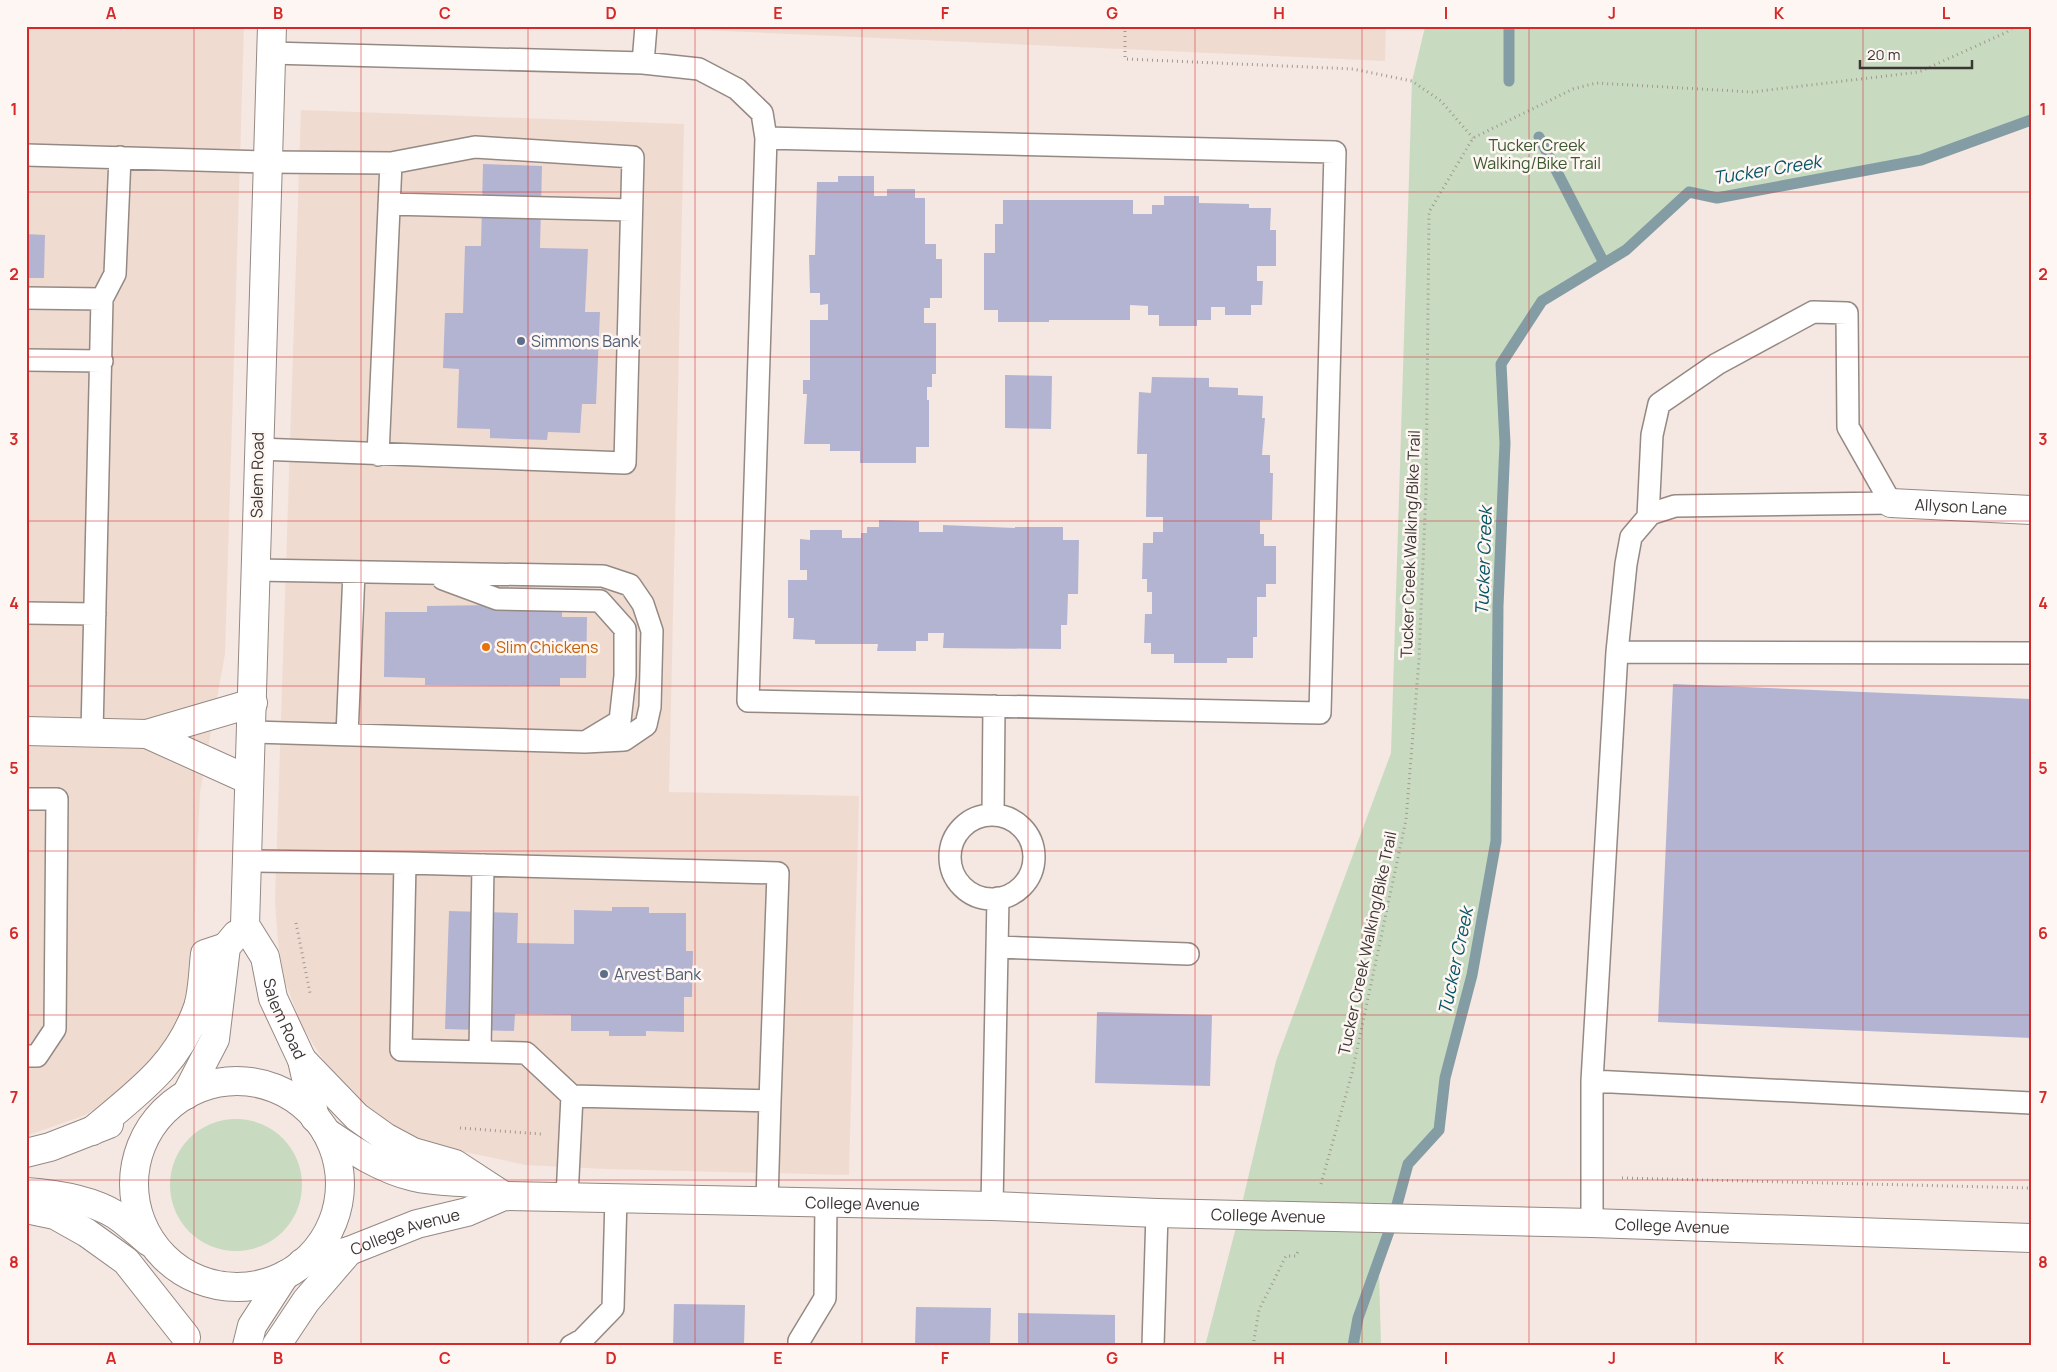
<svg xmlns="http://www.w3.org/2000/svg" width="2057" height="1372" viewBox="0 0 2057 1372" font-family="Manrope,sans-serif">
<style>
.built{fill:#f0dbd1}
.green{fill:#c8dbc1}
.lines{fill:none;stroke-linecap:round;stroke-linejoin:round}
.stream{stroke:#849da4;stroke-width:11}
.building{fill:#b3b4d2}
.lane-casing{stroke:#958983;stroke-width:24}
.street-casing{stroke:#958983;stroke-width:30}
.secondary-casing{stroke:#958983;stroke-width:30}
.path{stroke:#a19893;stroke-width:3;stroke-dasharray:1 4;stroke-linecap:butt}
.lane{stroke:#fff;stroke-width:21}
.street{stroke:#fff;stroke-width:28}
.secondary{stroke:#fff;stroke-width:28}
.grid{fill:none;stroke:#d62828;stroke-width:1;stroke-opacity:0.55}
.service-dot{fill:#5c6f8a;stroke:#fef6f2;stroke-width:2}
.food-dot{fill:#e8710a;stroke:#fef6f2;stroke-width:2}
.labels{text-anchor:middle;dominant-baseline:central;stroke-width:5;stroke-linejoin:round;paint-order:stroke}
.park-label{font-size:16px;fill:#3a572e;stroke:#fef6f2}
.service-label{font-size:16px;fill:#4e5e75;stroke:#fef6f2;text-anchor:start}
.street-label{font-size:16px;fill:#3b3633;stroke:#fef6f2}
.food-label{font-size:16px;fill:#c56008;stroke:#fef6f2;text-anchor:start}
.water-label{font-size:18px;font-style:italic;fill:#055566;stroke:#fef6f2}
.neatline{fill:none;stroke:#d62828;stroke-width:2}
.grid-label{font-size:16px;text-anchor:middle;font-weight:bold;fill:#d62828}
</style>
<rect width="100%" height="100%" fill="#f5e7e1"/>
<!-- built -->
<path class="built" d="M26,26H244L225,654L200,792L192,965L188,1004L156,1059L111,1100L85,1115L26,1136Z
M682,26H1386L1385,61L682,29Z
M301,110L684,124L669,792L859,796L849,1175L606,1169L526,1165L417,1142L371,1115L327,1066L302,1026L284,979L278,942L275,901Z"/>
<!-- green -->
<path class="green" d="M2031,26V120L1921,160L1717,198L1689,192L1626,250L1542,301L1501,364L1505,443L1498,606L1496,841L1472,975L1445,1078L1439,1130L1408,1164L1379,1271L1381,1346H1205L1239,1216L1276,1061L1391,753L1412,81L1425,27Z
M170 1185a66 66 0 1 1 132 0a66 66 0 1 1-132 0Z"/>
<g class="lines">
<!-- stream -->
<path class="stream" d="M1509,26V81
M1539,137L1604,263
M1353,1346L1358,1318L1392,1223L1408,1164L1439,1130L1445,1078L1472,975L1496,841L1498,606L1505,443L1501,364L1542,301L1626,250L1689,192L1717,198L1921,160L2031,120"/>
</g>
<!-- building -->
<path class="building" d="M483,164L542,166L540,248L588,249L585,312H600L596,404H582L580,433L548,432L547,440L490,438V429L457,428L459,369L443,368L445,313H463L465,246H481Z
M838,176H874V196H887V189H915V198H925V244H936V259H942V298H930V308H924V323H936V374H932V387H927V400H929V447H916V463H860V451H830V444H804L807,394H803V380H810V320H828V304L820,305V293H810L809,255H815L817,182H838Z
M1164,196H1199V203L1249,204V208H1271L1270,230H1276V266H1257V281H1263L1262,305H1251V315H1225V307H1211V320H1197V326H1159V315H1148V306L1130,305V320H1049V322H998V310H984V253H995V224H1003V200H1133V214H1152V205H1164Z
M26,234L45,235L44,278H26Z
M1005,375L1052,376L1051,429L1005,428Z
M1152,377L1209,378V387L1238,388V395L1263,396L1262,418H1265L1262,455H1270V473H1273L1272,520H1260V534H1264V546H1276V584H1266V597H1257V637H1253V658H1227V663H1174V654H1151V643H1144L1145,614H1152V592H1147V579H1142L1143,543H1153V532H1163V517H1146L1147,454H1137L1139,392L1151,393Z
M879,520L919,521V532H943V525L1015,528V527H1063V540H1079L1078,594H1068L1067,625H1061V649L943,648L944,633H928V641H916V651H877L878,644H815V640L793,639L794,618H788V580H807V570H800V539L810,540V530H842V538H861V533H867V527H879Z
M562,604V617H587L586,678H560V686L425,685V678L384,677L385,612H427V606Z
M1673,684L2031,699V1038L1658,1022Z
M612,907H649V913H686V951H693L692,997H684V1032L646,1031V1036H609V1031H571V1015L515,1014L514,1031L445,1029L449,911L518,913L517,943L574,944V910L612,911Z
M1097,1012L1212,1015L1210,1086L1095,1083Z
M674,1304L745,1305L744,1346H673Z
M916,1307L991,1308L990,1346H915Z
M1018,1313L1115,1315V1346H1018Z"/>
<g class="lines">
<!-- lane casing -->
<g class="lane-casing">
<path id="lane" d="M271,53L643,63L699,69L737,89L762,113L766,138L748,701L1320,713L1335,152L766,138
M643,63L646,26
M26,155L266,162L391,163L475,147L633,157L625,463L258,449
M389,204L631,210
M26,298L102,299
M26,360L102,361
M378,455L391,163
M443,579L497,599L600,601L625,629V676L620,721L587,741
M26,613L95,614
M1617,652L2031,653
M251,732L585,742L624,740L646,725L650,707L652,631L643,604L630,585L603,576L256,570
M92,733L102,299L115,274L120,157
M347,735L354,572
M26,799H57L55,1029L37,1056H26
M993,815L994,706
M950 857a42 42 0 1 1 84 0a42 42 0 1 1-84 0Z
M247,861L405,863L401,1050L526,1053L572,1096
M405,863L778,873L770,1101
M997,947L1188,954
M480,1052L483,865
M1592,1081L2031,1103
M567,1197L572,1096L770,1101L767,1201
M992,1206L998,898
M1592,1223V1081L1617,652L1626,564L1631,537L1648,517L1650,514L1675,506L1891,503L1848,427L1847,313L1813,312L1717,364L1659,404L1652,435L1648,517
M571,1346L582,1340L613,1308L616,1197
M799,1346V1341L825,1298L826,1202
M1153,1346L1157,1213"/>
</g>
<!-- street casing -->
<g class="street-casing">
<g id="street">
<path id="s1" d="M1891,503L2031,510"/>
<path d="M26,731L147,734L253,703"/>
<path d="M147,734L249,780"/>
</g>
</g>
<!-- secondary casing -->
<g class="secondary-casing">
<g id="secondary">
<path id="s2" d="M272,26L245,925L265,957L273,998L302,1060L315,1118"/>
<path d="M302,1060L357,1117L385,1137L413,1152L455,1164L504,1196"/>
<circle cx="237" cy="1184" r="103"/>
<path d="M186,1095L215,1039L226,947L236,935"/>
<path d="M92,1131C137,1093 178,1065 198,1007C203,991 203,970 205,954L226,947"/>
<path d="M326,1132C354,1151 381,1169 414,1177C434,1182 456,1181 475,1183"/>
<path d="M26,1153L50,1147L109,1124"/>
<path d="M26,1192C55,1194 90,1199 116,1215C128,1223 138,1233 149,1242"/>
<path d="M26,1209L55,1215L87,1233L126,1261L186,1337"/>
<path id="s3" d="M302,1263L349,1251L417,1224L467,1212L504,1196L992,1206L1157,1213L1592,1223L2031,1238"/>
<path d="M247,1346L252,1326L285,1275"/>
<path d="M276,1346L306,1301L349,1251"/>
</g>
</g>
<!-- path -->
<path class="path" d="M1125,26V59L1353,69L1412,81L1441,101L1473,138
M296,923L310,993
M460,1128L541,1134
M1622,1178L2031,1188
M1321,1184L1352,1073L1406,820L1419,659L1426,491L1429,212L1473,138L1573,89L1596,83L1752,92L1919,72L2007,32L2014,26
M1253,1346L1259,1310L1286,1256H1296L1299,1249"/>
<!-- lane -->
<use href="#lane" class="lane"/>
<!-- street -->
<use href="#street" class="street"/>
<!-- secondary -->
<use href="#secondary" class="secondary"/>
</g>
<!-- grid -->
<path class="grid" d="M194,26V1346M361,26V1346M528,26V1346M695,26V1346M862,26V1346M1028,26V1346M1195,26V1346M1362,26V1346M1529,26V1346M1696,26V1346M1863,26V1346M26,192H2031M26,357H2031M26,521H2031M26,686H2031M26,851H2031M26,1015H2031M26,1180H2031"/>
<!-- markers -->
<g class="service-dot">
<circle cx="521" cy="341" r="5"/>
<circle cx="604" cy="974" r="5"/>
</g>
<circle class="food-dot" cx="486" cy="647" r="5"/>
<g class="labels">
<!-- park labels -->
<g class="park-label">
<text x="1537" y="145">Tucker Creek<tspan x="1537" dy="18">Walking/Bike Trail</tspan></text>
</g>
<!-- service labels -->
<g class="service-label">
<text x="531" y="341">Simmons Bank</text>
<text x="614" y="974">Arvest Bank</text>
</g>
<!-- street labels -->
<g class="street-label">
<text transform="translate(257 475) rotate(-89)">Salem Road</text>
<text stroke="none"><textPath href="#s1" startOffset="70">Allyson Lane</textPath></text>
<text transform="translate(1410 544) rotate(-88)">Tucker Creek Walking/Bike Trail</text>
<text transform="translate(1367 943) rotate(-78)">Tucker Creek Walking/Bike Trail</text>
<text stroke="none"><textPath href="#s2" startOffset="1002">Salem Road</textPath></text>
<text stroke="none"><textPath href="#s3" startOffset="572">College Avenue</textPath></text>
<text stroke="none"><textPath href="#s3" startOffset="978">College Avenue</textPath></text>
<text stroke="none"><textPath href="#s3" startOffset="1382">College Avenue</textPath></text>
<text stroke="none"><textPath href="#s3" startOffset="108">College Avenue</textPath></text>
</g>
<!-- food labels -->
<g class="food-label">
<text x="496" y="647">Slim Chickens</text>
</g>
<!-- water labels -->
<g class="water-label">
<text transform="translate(1767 169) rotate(-9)">Tucker Creek</text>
<text transform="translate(1483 561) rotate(-88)">Tucker Creek</text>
<text transform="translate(1455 961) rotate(-78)">Tucker Creek</text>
</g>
</g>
<!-- border -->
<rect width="2057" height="1372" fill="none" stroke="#fef6f2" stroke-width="55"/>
<!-- scale -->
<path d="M1860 60v8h112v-8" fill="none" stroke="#3b3633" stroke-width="2.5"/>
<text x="1867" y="60" font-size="15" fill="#3b3633" stroke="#fef6f2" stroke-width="4" paint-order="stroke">20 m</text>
<rect x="28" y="28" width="2002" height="1316" class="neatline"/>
<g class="grid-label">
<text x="111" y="19">A</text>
<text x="278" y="19">B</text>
<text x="445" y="19">C</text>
<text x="611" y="19">D</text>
<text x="778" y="19">E</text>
<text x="945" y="19">F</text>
<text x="1112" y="19">G</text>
<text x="1279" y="19">H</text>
<text x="1446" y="19">I</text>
<text x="1612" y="19">J</text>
<text x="1779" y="19">K</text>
<text x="1946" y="19">L</text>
<text x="14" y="115">1</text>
<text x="2043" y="115">1</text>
<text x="14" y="280">2</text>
<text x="2043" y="280">2</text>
<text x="14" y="445">3</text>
<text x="2043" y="445">3</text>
<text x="14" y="609">4</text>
<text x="2043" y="609">4</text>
<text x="14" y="774">5</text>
<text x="2043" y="774">5</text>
<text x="14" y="939">6</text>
<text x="2043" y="939">6</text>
<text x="14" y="1103">7</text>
<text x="2043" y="1103">7</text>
<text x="14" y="1268">8</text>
<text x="2043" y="1268">8</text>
<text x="111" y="1364">A</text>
<text x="278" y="1364">B</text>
<text x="445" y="1364">C</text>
<text x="611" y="1364">D</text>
<text x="778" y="1364">E</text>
<text x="945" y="1364">F</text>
<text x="1112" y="1364">G</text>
<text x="1279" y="1364">H</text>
<text x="1446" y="1364">I</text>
<text x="1612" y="1364">J</text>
<text x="1779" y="1364">K</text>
<text x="1946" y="1364">L</text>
</g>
</svg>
